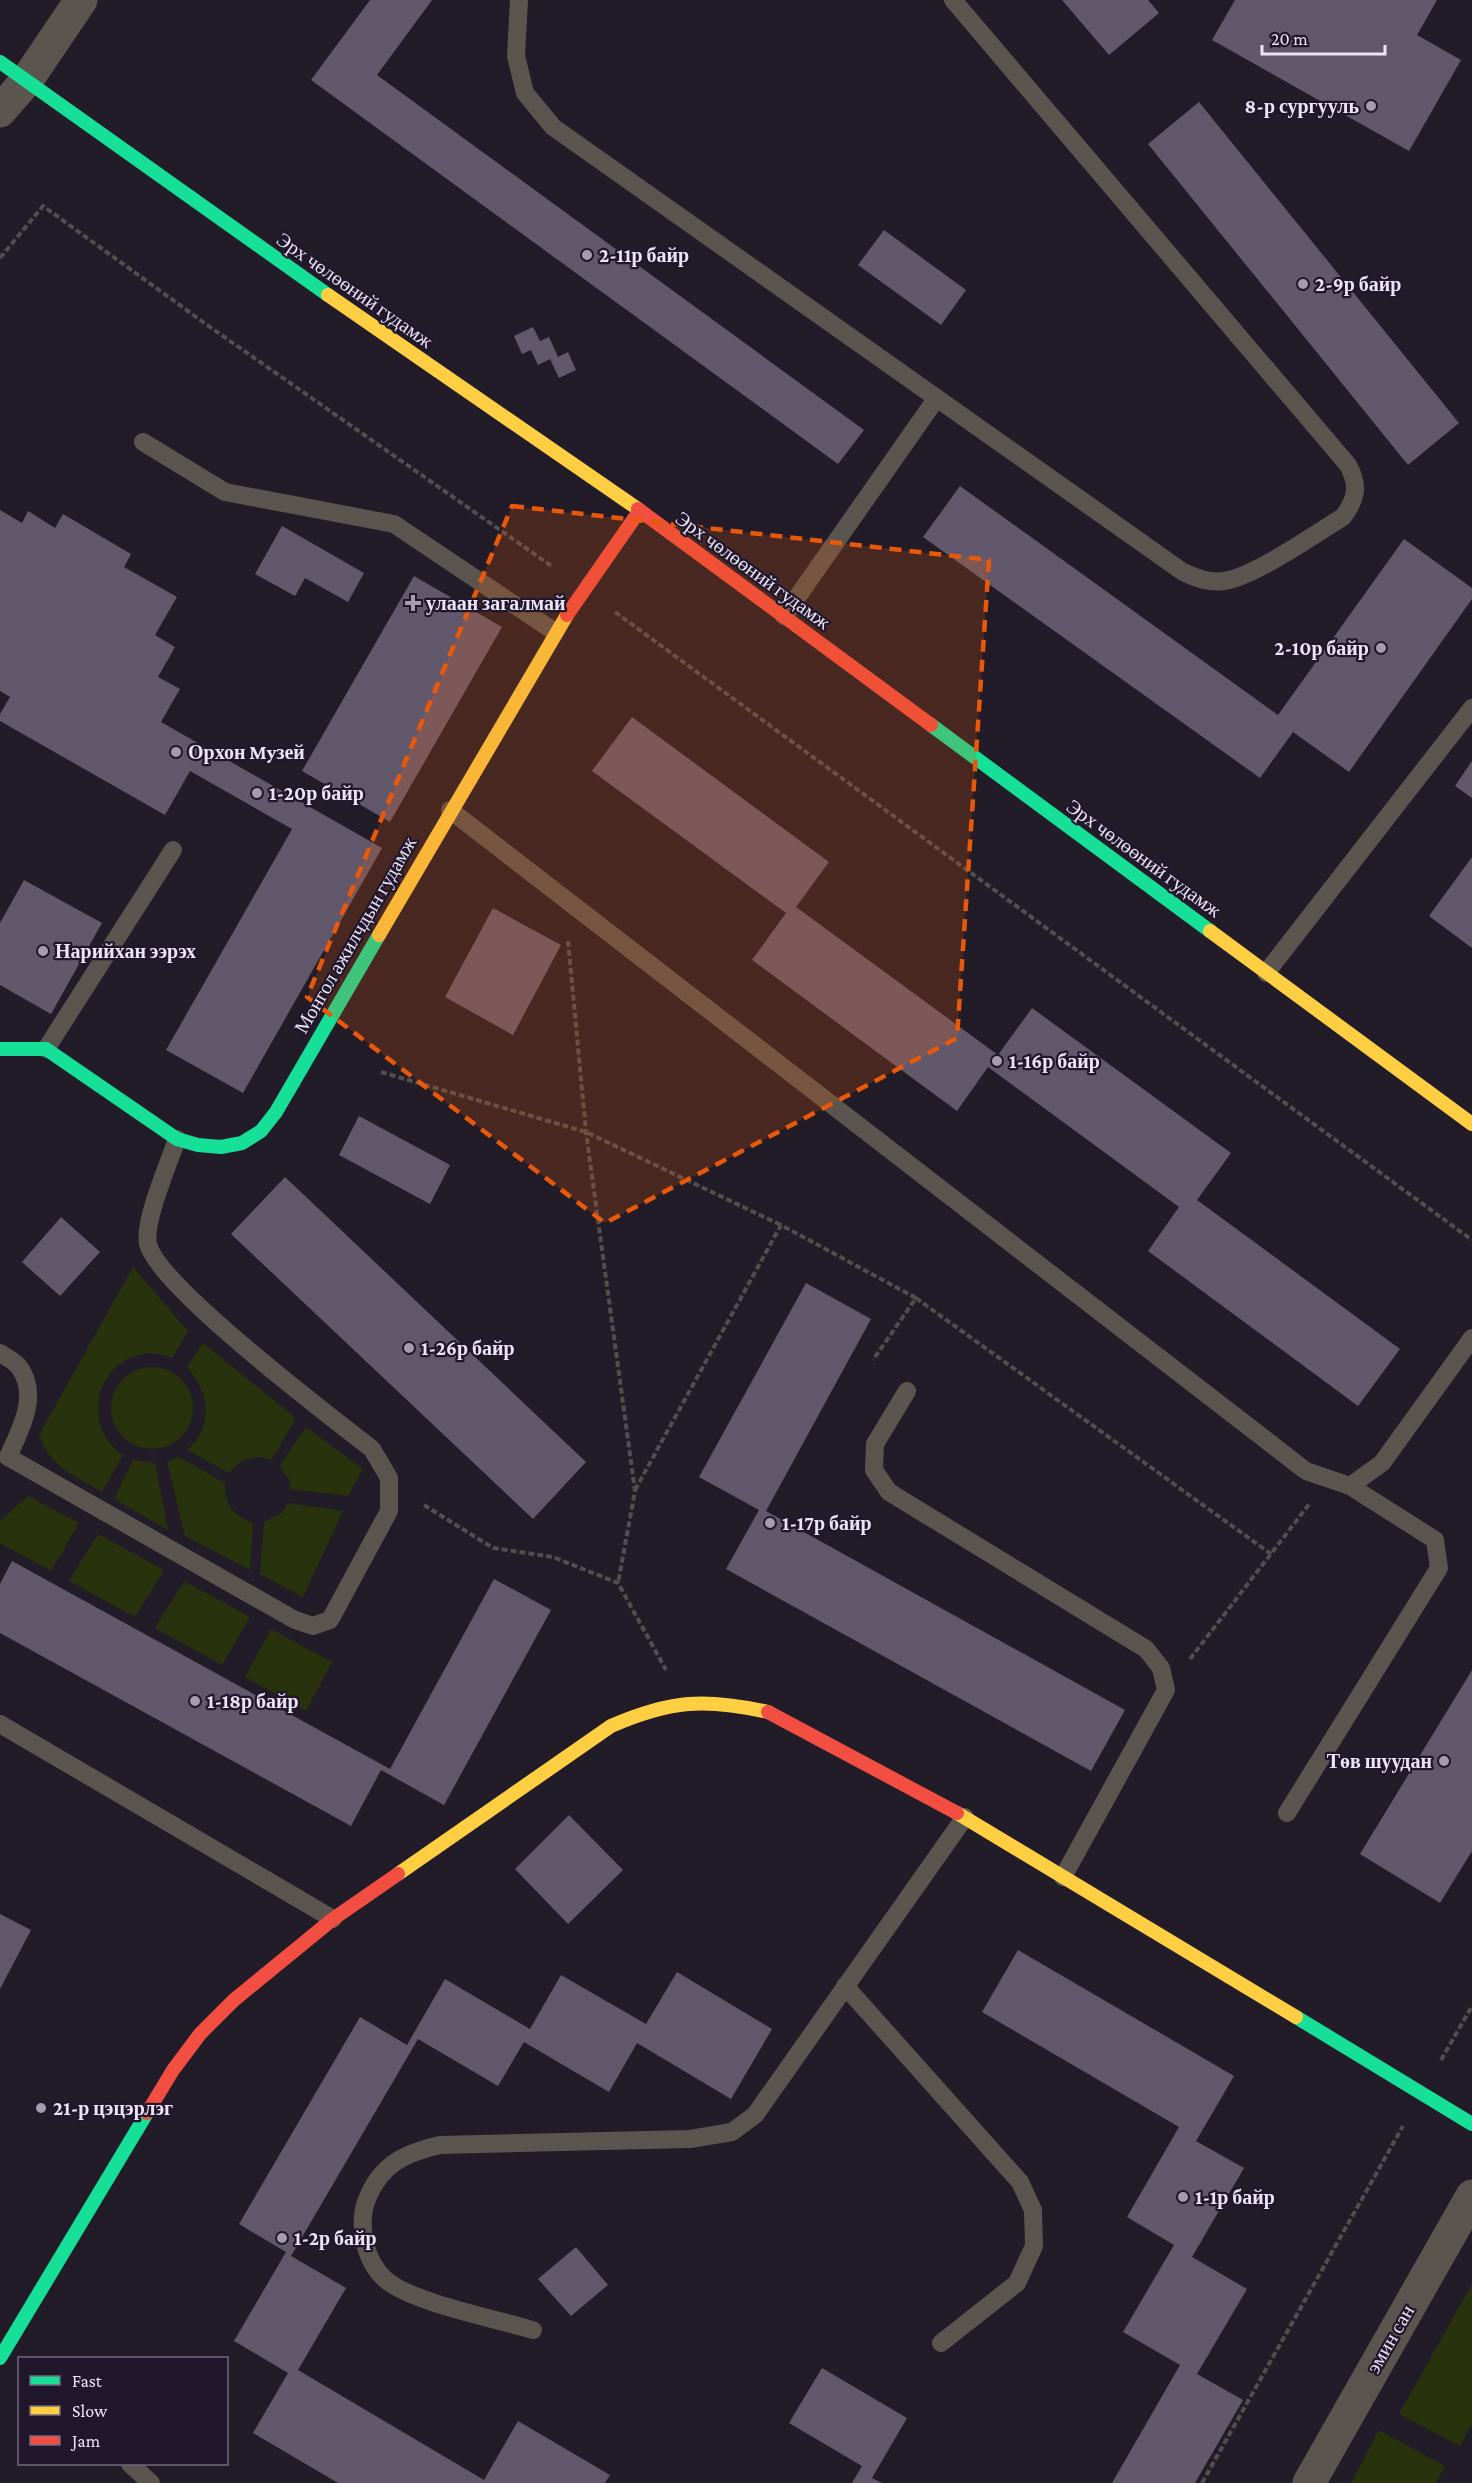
<svg xmlns="http://www.w3.org/2000/svg" width="1472" height="2483" viewBox="0 0 1472 2483" font-family="'Crimson Pro',serif">
<style>
.green{fill:#28330d}
.building{fill:#62586c}
.lines{fill:none;stroke-linecap:round;stroke-linejoin:round}
.path{stroke:#524e4d;stroke-width:4;stroke-dasharray:6 3;stroke-linecap:butt}
.lane{stroke:#5a554e;stroke-width:18}
.street{stroke:#5a554e;stroke-width:33}
.fast{stroke:#16e098;stroke-width:14}
.slow{stroke:#ffcf43;stroke-width:14}
.jam{stroke:#f24e42;stroke-width:14}
.marked{fill:#e8590c;fill-opacity:0.2;stroke:#e8590c;stroke-width:4.5;stroke-dasharray:12 8;stroke-linejoin:round}
.poi-dot{fill:#a49eac;stroke:#21172d;stroke-width:2}
.labels{text-anchor:middle;dominant-baseline:central;stroke-width:4.5;stroke-linejoin:round;paint-order:stroke}
.poi-label{font-size:20px;font-weight:bold;fill:#eae4f3;stroke:#21172d;text-anchor:start}
.street-label{font-size:20px;fill:#eae4f3;stroke:#21172d}
</style>
<rect width="100%" height="100%" fill="#221c28"/>
<!-- green -->
<path class="green" d="M133,1267L188,1331L172,1358C112,1333 68,1416 123,1455L102,1492C74,1475 51,1468 39,1435Z
M203,1343L296,1418L271,1460C254,1453 240,1460 229,1473L187,1450C215,1426 209,1392 187,1367Z
M111 1408a41 41 0 1 1 82 0a41 41 0 1 1-82 0Z
M306,1427L363,1469L348,1496L290,1489V1481L279,1466Z
M179,1457L225,1483C225,1505 233,1515 253,1523L250,1570L185,1536L167,1461Z
M133,1460L155,1463L168,1530L114,1499Z
M28,1496L79,1523L51,1571L0,1543V1521Z
M288,1503L343,1511L303,1597L260,1574L264,1522L282,1513Z
M98,1534L164,1570L135,1617L69,1581Z
M184,1581L250,1617L222,1665L155,1628Z
M271,1629L332,1662L306,1711L245,1677Z
M1472,2284V2424L1460,2446L1399,2414Z
M1379,2430L1445,2466L1436,2483H1351Z"/>
<!-- building -->
<path class="building" d="M370,0H432L377,75L864,430L838,464L311,80Z
M1062,0H1148L1159,13L1109,55Z
M1235,0H1437L1417,35L1461,60L1409,151L1212,40Z
M1199,102L1459,423L1408,465L1148,144Z
M884,230L966,290L941,325L858,265Z
M533,327L540,341L549,337L558,357L568,352L576,370L559,378L550,359L538,365L531,350L522,354L514,336Z
M960,486L1278,715L1404,539L1472,588V599L1349,772L1293,732L1260,778L923,537Z
M0,510L22,523L28,511L55,528L63,514L131,554L124,567L177,597L155,635L175,647L158,677L180,689L161,722L382,848L243,1093L166,1050L292,829L190,771L165,815L0,721V714L10,697L0,691Z
M282,526L364,573L348,602L305,578L295,596L255,574Z
M414,576L502,627L390,822L302,771Z
M632,717L829,862L796,907L998,1055L1032,1008L1231,1153L1197,1200L1400,1349L1358,1406L1148,1251L1179,1207L988,1067L957,1111L752,960L786,913L592,771Z
M1472,761V798L1455,786Z
M1472,857V948L1429,916Z
M24,880L102,923L51,1014L0,985V923Z
M493,908L561,945L513,1035L445,997Z
M359,1116L450,1165L430,1204L339,1155Z
M285,1177L586,1462L533,1519L231,1234Z
M61,1217L100,1252L60,1296L22,1262Z
M806,1283L871,1319L766,1511L1125,1710L1091,1771L726,1569L759,1510L699,1477Z
M12,1561L390,1769L494,1579L551,1610L444,1805L381,1770L351,1826L0,1633V1584Z
M1472,1670V1851L1440,1903L1360,1854Z
M569,1815L623,1870L568,1924L515,1869Z
M0,1914L31,1930L0,1989Z
M1018,1950L1234,2076L1196,2141L1244,2168L1192,2257L1247,2289L1197,2374L1243,2400L1195,2483H1112L1180,2365L1123,2332L1174,2245L1127,2217L1179,2127L982,2012Z
M677,1972L772,2029L731,2099L637,2043L609,2092L524,2042L498,2086L418,2039L291,2256L346,2288L298,2370L484,2480L518,2421L610,2475L605,2483H338L253,2433L288,2373L234,2341L286,2252L239,2224L360,2017L407,2045L445,1979L530,2029L561,1975L646,2024Z
M576,2247L608,2285L571,2316L538,2279Z
M822,2368L907,2418L872,2478L882,2483H852L862,2466L789,2423Z"/>
<g class="lines">
<!-- path -->
<path class="path" d="M0,258L43,206L210,327L553,567
M615,612L1472,1240
M568,941L586,1132L635,1491L618,1583
M381,1072L586,1132L781,1225
M916,1298L1271,1554
M635,1490L781,1225L916,1298L873,1360
M424,1505L493,1548L553,1557L618,1583L666,1670
M1190,1659L1310,1503
M1441,2060L1472,2006
M1202,2483L1403,2126"/>
<!-- lane -->
<path class="lane" d="M519,0L516,56L525,93L553,127L1183,572C1196,578 1209,583 1224,581C1254,577 1315,534 1343,517C1357,498 1359,485 1348,465L953,0
M143,442L225,492L394,524L555,632
M784,616L936,399
M450,810L1306,1471L1350,1486L1435,1540L1439,1568L1287,1813
M1266,973L1472,708
M46,1049L173,850
M0,1353C6,1357 15,1361 19,1367C40,1395 20,1430 8,1457L295,1620L313,1626L330,1620L389,1511V1478L372,1449C331,1417 158,1286 148,1244C143,1222 169,1163 177,1139
M907,1391L875,1444L874,1470L889,1492L1146,1649L1161,1668L1166,1690L1063,1877
M1350,1486L1382,1463L1472,1338
M0,1724L333,1919
M845,1986L1020,2182L1033,2210L1034,2246L1017,2283L941,2343
M533,2330C497,2319 413,2303 386,2280C365,2262 357,2225 367,2199C381,2164 405,2153 440,2145L690,2139L732,2132L755,2115L965,1817
M130,2464L151,2483"/>
<!-- street -->
<path class="street" d="M0,111L27,80L81,0
M1309,2483L1472,2196"/>
<!-- fast -->
<path class="fast" d="M0,62L328,295
M931,725L1210,931
M0,1049H46L177,1139L198,1145L221,1147L242,1143L261,1131L276,1112L379,935
M1296,2017L1472,2124
M0,2358L147,2113"/>
<!-- slow -->
<path class="slow" d="M328,295L638,509
M1210,931L1472,1124
M379,935L567,615
M957,1813L1296,2017
M398,1874L611,1726C671,1700 705,1698 768,1712"/>
<!-- jam -->
<path class="jam" d="M638,509L931,725
M567,615L640,510
M768,1712L957,1813
M147,2113L173,2070L200,2034L234,2000L333,1919L398,1874"/>
</g>
<!-- marked area -->
<path class="marked" d="M512,506L989,560L957,1038L605,1223L307,997Z"/>
<!-- markers -->
<g class="poi-dot">
<circle cx="1371" cy="106" r="6"/>
<circle cx="587" cy="255" r="6"/>
<circle cx="1303" cy="284" r="6"/>
<path d="M410 594h6v6h6v6h-6v6h-6v-6h-6v-6h6z"/>
<circle cx="1381" cy="648" r="6"/>
<circle cx="176" cy="752" r="6"/>
<circle cx="257" cy="793" r="6"/>
<circle cx="43" cy="951" r="6"/>
<circle cx="997" cy="1061" r="6"/>
<circle cx="409" cy="1348" r="6"/>
<circle cx="770" cy="1523" r="6"/>
<circle cx="195" cy="1701" r="6"/>
<circle cx="1444" cy="1761" r="6"/>
<circle cx="41" cy="2108" r="6"/>
<circle cx="1183" cy="2197" r="6"/>
<circle cx="282" cy="2238" r="6"/>
</g>
<g class="labels">
<!-- poi labels -->
<g class="poi-label">
<text x="1359" y="106" text-anchor="end">8-р сургууль</text>
<text x="599" y="255">2-11р байр</text>
<text x="1315" y="284">2-9р байр</text>
<text x="426" y="603">улаан загалмай</text>
<text x="1369" y="648" text-anchor="end">2-10р байр</text>
<text x="188" y="752">Орхон Myзей</text>
<text x="269" y="793">1-20р байр</text>
<text x="55" y="951">Нарийхан ээрэх</text>
<text x="1009" y="1061">1-16р байр</text>
<text x="421" y="1348">1-26р байр</text>
<text x="782" y="1523">1-17р байр</text>
<text x="207" y="1701">1-18р байр</text>
<text x="1432" y="1761" text-anchor="end">Төв шуудан</text>
<text x="53" y="2108">21-р цэцэрлэг</text>
<text x="1195" y="2197">1-1р байр</text>
<text x="294" y="2238">1-2р байр</text>
</g>
<!-- street labels -->
<g class="street-label">
<text transform="translate(355 290) rotate(35)">Эрх чөлөөний гудамж</text>
<text transform="translate(753 570) rotate(36)">Эрх чөлөөний гудамж</text>
<text transform="translate(1144 858) rotate(36)">Эрх чөлөөний гудамж</text>
<text transform="translate(355 935) rotate(-60)">Монгол ажилчдын гудамж</text>
<text transform="translate(1390 2339) rotate(-60)">эмин сан</text>
</g>
</g>
<!-- legend -->
<rect x="18" y="2357" width="210" height="108" fill="#21172d" stroke="#71697c" stroke-width="1.5"/>
<rect x="30" y="2376" width="30" height="9" fill="#16e098" stroke="#71697c" stroke-width="1.5"/>
<text x="72" y="2387" font-size="18" fill="#eae4f3">Fast</text>
<rect x="30" y="2406" width="30" height="9" fill="#ffcf43" stroke="#71697c" stroke-width="1.5"/>
<text x="72" y="2417" font-size="18" fill="#eae4f3">Slow</text>
<rect x="30" y="2436" width="30" height="9" fill="#f24e42" stroke="#71697c" stroke-width="1.5"/>
<text x="72" y="2447" font-size="18" fill="#eae4f3">Jam</text>
<!-- scale -->
<path d="M1262 45v9h123v-9" fill="none" stroke="#eae4f3" stroke-width="3"/>
<text x="1271" y="45" font-size="18" fill="#eae4f3" stroke="#21172d" stroke-width="4.5" paint-order="stroke">20 m</text>
</svg>
